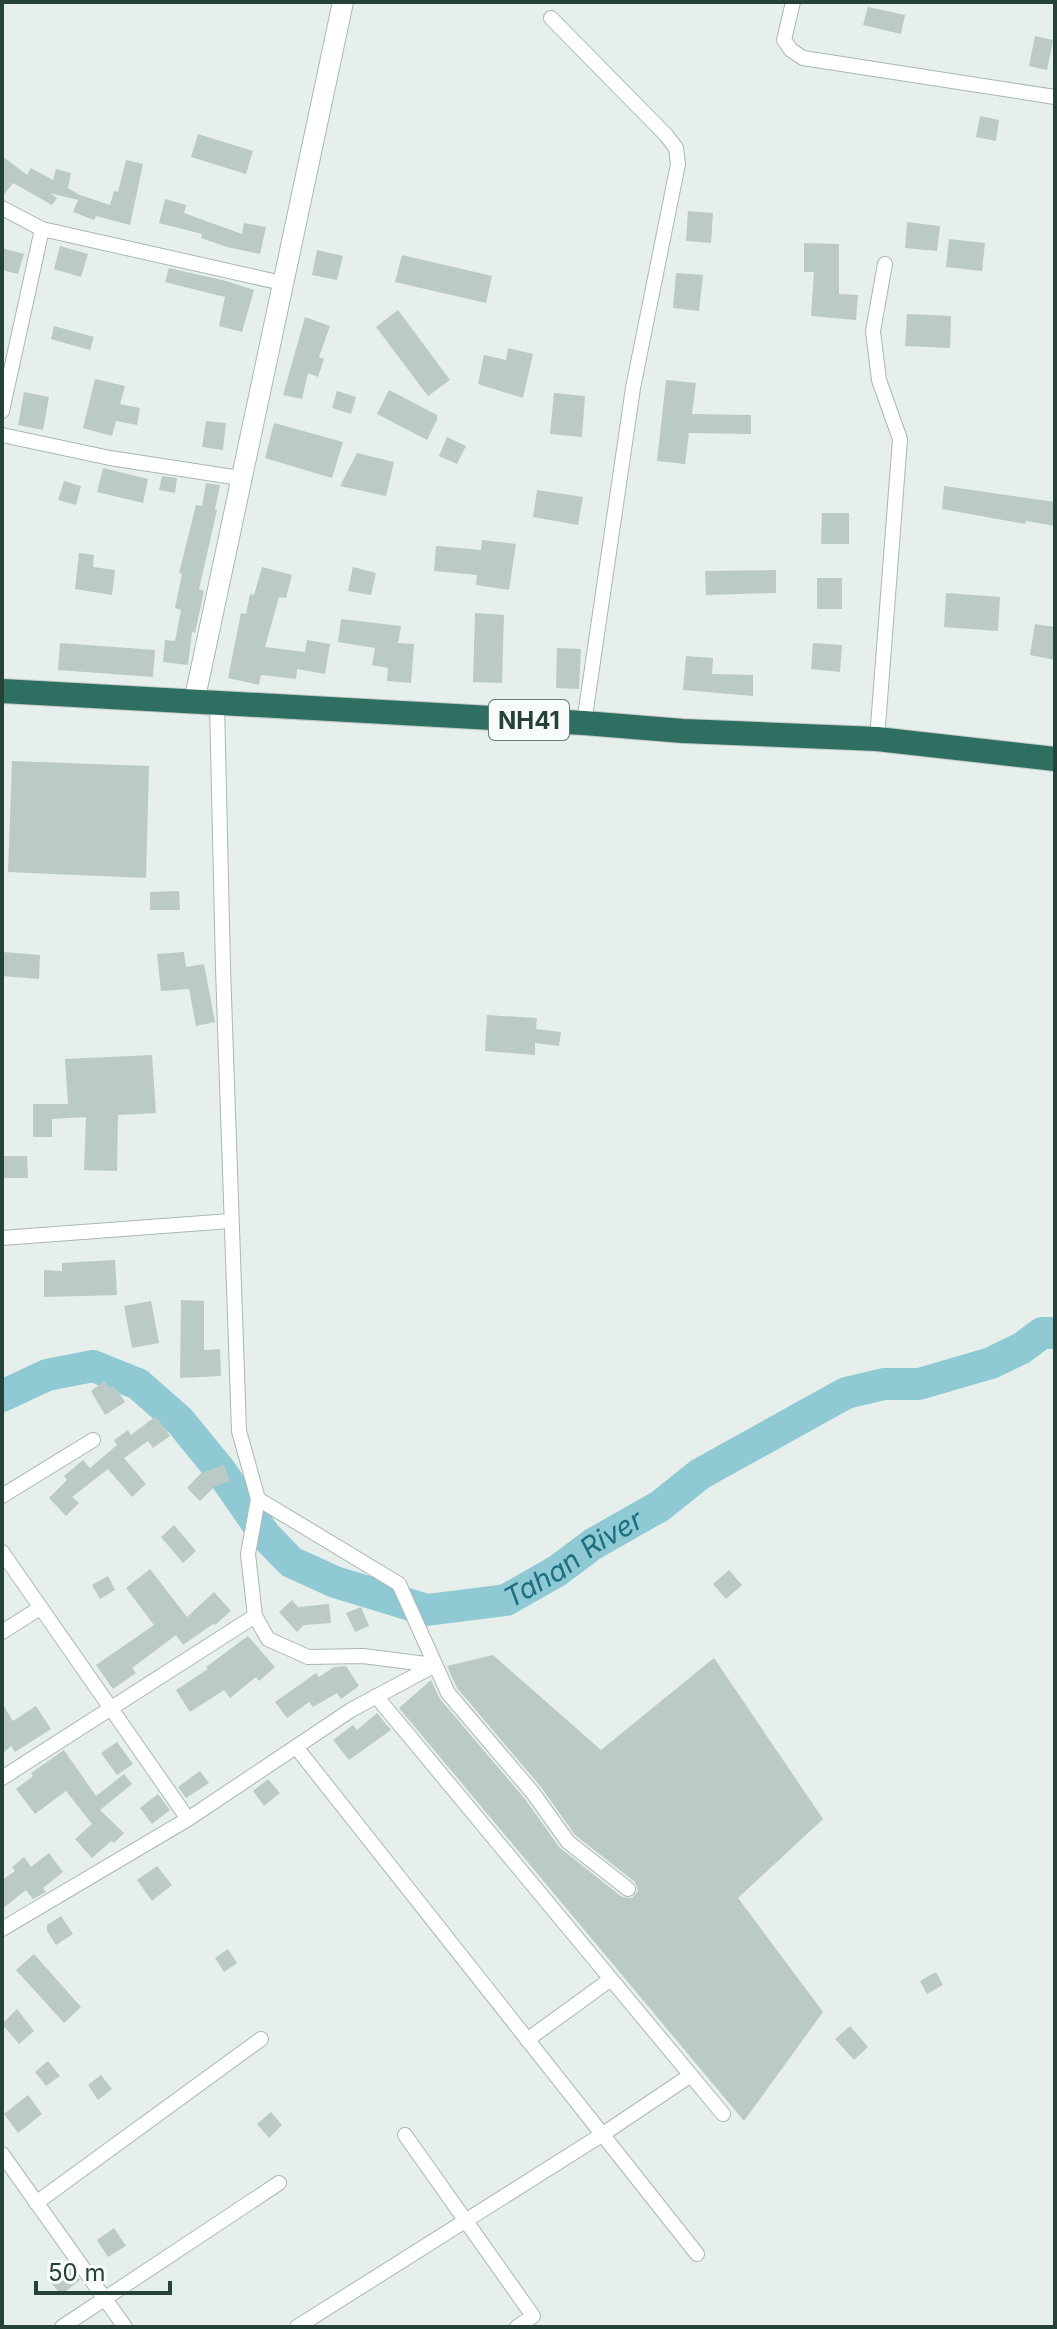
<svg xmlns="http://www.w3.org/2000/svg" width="1057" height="2329" viewBox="0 0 1057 2329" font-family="Inter,sans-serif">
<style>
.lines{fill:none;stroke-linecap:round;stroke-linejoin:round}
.river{stroke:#8ec9d4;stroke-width:32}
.building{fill:#bbcac4}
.street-casing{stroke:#a8b8b2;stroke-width:16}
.secondary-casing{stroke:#a4bbb3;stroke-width:22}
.highway-casing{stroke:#c2cac8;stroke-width:26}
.street{stroke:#fff;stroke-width:14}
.secondary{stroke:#fff;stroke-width:20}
.highway{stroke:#2f6f62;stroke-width:24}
.labels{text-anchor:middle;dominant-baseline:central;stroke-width:6;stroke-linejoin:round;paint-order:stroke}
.shield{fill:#f7fbf9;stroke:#637a73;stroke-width:2}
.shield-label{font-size:24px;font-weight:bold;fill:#24423a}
.water-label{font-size:28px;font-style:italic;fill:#1c6f80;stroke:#f7fbf9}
</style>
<rect width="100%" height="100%" fill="#e6efeb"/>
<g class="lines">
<!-- river -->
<path class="river" id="s1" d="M2,1396L47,1375L93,1366L138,1384L180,1421L220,1470L265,1535L291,1562L335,1582L427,1610L506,1600L557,1571L593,1544L660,1506L700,1474L846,1393L884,1384H919L991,1363L1022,1348L1042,1333H1055"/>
</g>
<!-- building -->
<path class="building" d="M868,7L905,15L901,34L863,25Z
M1035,36L1053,40L1047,70L1029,66Z
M980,116L999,120L996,141L976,137Z
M198,134L253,151L246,174L191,157Z
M2,156L27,175L31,168L53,180L56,169L71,173L68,188L80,195L110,205L114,191L118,192L126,160L143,164L130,225L96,216L94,220L73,212L78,200L50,193L57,198L52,205L13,183L2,197Z
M165,199L186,205L184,213L242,234L244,223L266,227L260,254L227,247L201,238L202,234L159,223Z
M688,211L713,213L711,243L686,241Z
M907,222L940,226L937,251L905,248Z
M949,239L985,243L982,271L946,267Z
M804,243L839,244V294L858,295L856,320L811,316L814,272H804Z
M60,246L88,254L81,277L54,269Z
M2,248L24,254L18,274L2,270Z
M317,250L343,256L337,280L312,275Z
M402,255L492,276L486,303L395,282Z
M169,268L226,281L254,290L242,332L219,326L225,297L165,282Z
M676,273L703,275L699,311L673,308Z
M398,310L450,380L428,396L376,327Z
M907,314L951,316L950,348L905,346Z
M305,317L330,326L319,357L324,359L318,377L308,373L302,399L283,395Z
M54,326L94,337L90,350L51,339Z
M508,348L533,354L523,398L478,384L484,355L506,360Z
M95,379L125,386L120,404L140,408L137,425L116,421L112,436L83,428Z
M666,380L696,383L692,414L751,415V434L689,433L685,464L657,461Z
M389,390L437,415V420L427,440L377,414Z
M337,391L356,397L351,414L332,408Z
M24,392L49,397L43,430L18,425Z
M554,393L585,396L582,437L550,434Z
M206,421L226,423L223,450L202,447Z
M274,423L343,442L332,478L265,458Z
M447,437L466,446L457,464L439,456Z
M357,453L394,462L386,496L340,486Z
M103,468L148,479L143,503L97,492Z
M162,476L177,478L175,493L159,490Z
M64,481L81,486L76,505L58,500Z
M206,483L220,485L215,509L217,510L199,589L204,591L195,633L192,632L188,665L163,662L165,640L175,641L181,610L175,608L182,574L179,573L196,505L202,506Z
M944,486L1055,502V526L1026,521L1025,524L942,509Z
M537,490L583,497L578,525L533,517Z
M822,513H849V544H821Z
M482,540L516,544L509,590L476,585L477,575L434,571L436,546L481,550Z
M79,553L94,555L93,567L115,570L112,595L75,589Z
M262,567L292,575L286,598L279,597L265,647L305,652L307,640L330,644L325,674L297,669L296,679L261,675L259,685L228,678L241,613L246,614L250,594L254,595Z
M353,567L376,573L371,595L348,591Z
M776,570V593L706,595L705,571Z
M817,578H842V609H817Z
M946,593L1000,597L998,631L944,627Z
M475,613L504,615L502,683L473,682Z
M341,619L401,626L398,643L414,644L411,683L387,681L388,668L372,665L375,648L338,642Z
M1035,624L1055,627V660L1030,655Z
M60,643L155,650L153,677L58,670Z
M813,643L842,645L840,672L811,669Z
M557,648L581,649L579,689L556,688Z
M686,656L713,658L712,674L753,675V696L683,690Z
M12,761L149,766L146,878L8,872Z
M179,891L180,910H150V892Z
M3,952L40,955L39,979L2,976Z
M184,952L186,967L204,964L215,1022L196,1026L189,989L161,991L157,954Z
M487,1015L537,1018L536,1029L561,1032L559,1046L535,1043V1055L485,1051Z
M152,1055L156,1113L118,1115L117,1171L84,1170L86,1117L52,1119V1137H33V1104H68L65,1059Z
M2,1156H27L28,1178H3Z
M115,1260L117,1295L44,1297V1270L62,1271V1263Z
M181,1300L204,1301V1350L220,1349L221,1376L180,1378Z
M151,1301L159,1343L132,1348L124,1306Z
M104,1381L110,1388L114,1386L125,1402L105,1415L91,1391Z
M156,1416L170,1436L153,1448L148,1441L124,1458L146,1484L132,1497L108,1469L72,1497L79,1503L66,1516L49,1498L67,1480L64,1476L83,1460L90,1468L117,1445L114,1440L128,1430L131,1435Z
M224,1465L230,1481L214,1487L200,1501L187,1488L201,1473Z
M174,1525L196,1551L183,1563L161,1537Z
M150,1569L187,1617L214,1592L231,1611L215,1625L213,1624L183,1645L176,1635L132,1668L136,1673L113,1689L96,1665L154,1625L126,1588Z
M729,1570L742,1585L726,1599L713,1584Z
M108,1576L115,1590L100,1599L92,1585Z
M292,1600L298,1607L329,1604L331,1623L304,1625L297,1632L279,1612Z
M361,1607L369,1626L355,1632L346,1613Z
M248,1636L275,1667L259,1681L256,1677L230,1698L224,1690L190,1712L176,1690L208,1669L206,1667Z
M493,1655L601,1750L714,1658L823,1819L738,1898L823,2012L744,2121L399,1708L431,1680L440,1699L525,1799L560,1848L622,1897L632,1898L638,1891L635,1882L575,1835L541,1787L457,1688L447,1666Z
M346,1666L359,1686L341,1699L337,1693L313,1707L309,1702L287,1718L275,1702L316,1673L319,1677L334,1667Z
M2,1703L13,1721L36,1706L51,1729L15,1752L11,1746L2,1754Z
M377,1713L391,1730L349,1760L333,1740L353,1725L357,1730Z
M117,1742L133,1764L117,1775L101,1753Z
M64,1750L96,1796L124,1774L132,1784L100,1810L124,1833L114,1843L111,1841L92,1858L75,1839L92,1824L66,1791L35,1814L16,1789L33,1776L31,1773Z
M200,1771L209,1783L186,1798L178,1787Z
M268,1779L280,1793L264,1806L253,1791Z
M158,1794L170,1810L152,1824L140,1808Z
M49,1853L63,1872L43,1888L46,1892L33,1899L26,1890L2,1909V1880L15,1871L12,1867L24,1857L31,1867Z
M157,1866L172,1885L152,1901L137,1880Z
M61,1916L73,1934L56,1945L47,1931V1925Z
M228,1949L237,1963L224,1972L215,1958Z
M34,1954L81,2007L64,2023L16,1970Z
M936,1972L943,1985L927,1994L920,1981Z
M17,2009L34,2031L19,2044L2,2024Z
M850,2026L868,2047L854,2060L835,2039Z
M48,2061L60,2076L46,2086L35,2072Z
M101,2075L112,2089L98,2100L88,2085Z
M28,2095L42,2114L18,2133L4,2114Z
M271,2112L282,2125L269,2138L257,2124Z
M114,2228L126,2246L108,2257L97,2240Z
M68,2265L80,2280L61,2295L49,2280Z"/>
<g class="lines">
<!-- street casing -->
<g class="street-casing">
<path id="street" d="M793,2L784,40L791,50L803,58L1055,97
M551,18L666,135L676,148L678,164L633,388L584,723
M2,208L42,229L282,283
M2,411L42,229
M2,435L110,458L240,478
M217,703L223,968L239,1431L258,1499L399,1584L448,1693L533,1793L568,1842L628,1889
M877,739L900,439L879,380L873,331L885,264
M2,1238L230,1221
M2,1496L93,1440
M258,1499L248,1554L255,1616L268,1639L308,1657L363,1656L434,1665
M2,1552L188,1819
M2,1632L40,1608
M376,1696L723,2114
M296,1747L697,2254
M2,1778L255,1616
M2,1929L188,1819L351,1710L435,1665
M527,2040L611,1979
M405,2135L533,2316L517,2327
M2,2154L125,2327
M36,2203L261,2039
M62,2327L279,2183
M297,2327L603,2134L691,2075"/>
</g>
<!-- secondary casing -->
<g class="secondary-casing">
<path id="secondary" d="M194,702L343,2"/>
</g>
<!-- highway casing -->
<g class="highway-casing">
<path id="highway" d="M2,691L584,723L683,731L877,739L1055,759"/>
</g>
<!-- street -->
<use href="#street" class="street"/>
<!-- secondary -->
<use href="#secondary" class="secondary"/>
<!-- highway -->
<use href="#highway" class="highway"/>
</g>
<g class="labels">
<!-- shield labels -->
<rect class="shield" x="489" y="700" width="80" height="40" rx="6"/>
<g class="shield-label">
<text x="529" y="720">NH41</text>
</g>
<!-- water labels -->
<g class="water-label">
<text stroke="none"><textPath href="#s1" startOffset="684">Tahan River</textPath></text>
</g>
</g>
<!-- border -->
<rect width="1057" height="2329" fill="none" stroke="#24423a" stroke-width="8"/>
<!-- scale -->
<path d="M36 2281v12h134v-12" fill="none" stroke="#24423a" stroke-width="4"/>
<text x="48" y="2281" font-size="24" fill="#24423a" stroke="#f7fbf9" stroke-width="6" paint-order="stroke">50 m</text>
</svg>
